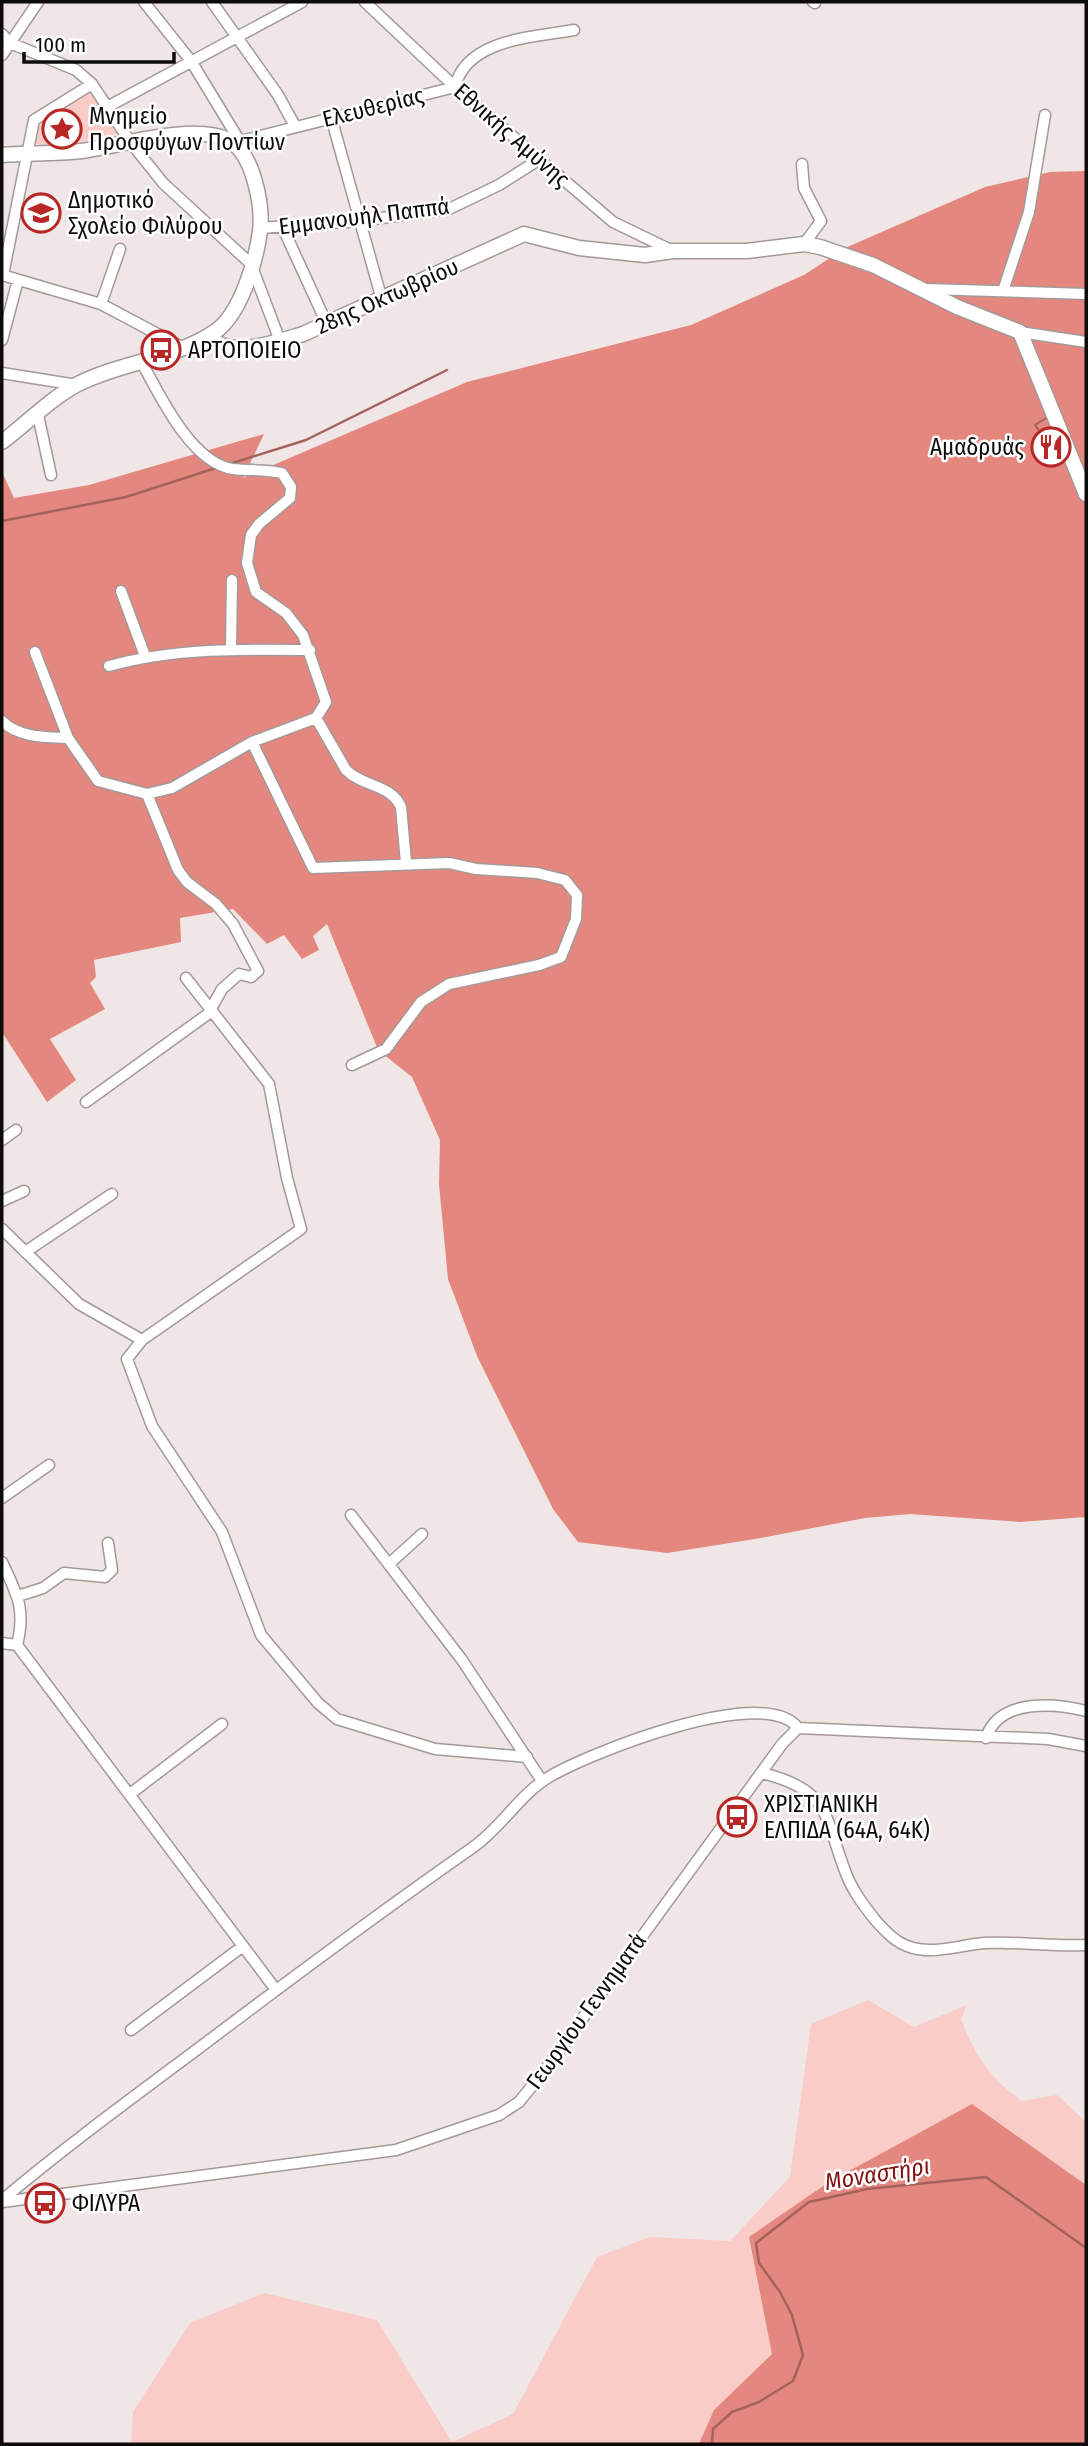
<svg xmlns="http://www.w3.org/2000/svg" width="1088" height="2446" viewBox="0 0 1088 2446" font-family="'Fira Sans Condensed',sans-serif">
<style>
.green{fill:#f9ccc7}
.forest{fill:#e4877e}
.water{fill:#e5887f;stroke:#a4625c;stroke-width:2}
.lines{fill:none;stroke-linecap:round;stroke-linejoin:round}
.stream{stroke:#a4625c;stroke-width:2.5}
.minor-casing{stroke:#a39998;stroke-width:13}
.tertiary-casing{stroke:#a39998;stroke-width:17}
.minor{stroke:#fff;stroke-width:10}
.tertiary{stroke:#fff;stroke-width:14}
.labels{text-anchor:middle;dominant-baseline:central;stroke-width:5;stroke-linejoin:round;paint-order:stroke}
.street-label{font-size:23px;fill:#0e0b0b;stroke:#fff}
.poi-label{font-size:23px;fill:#0e0b0b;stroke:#fff;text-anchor:start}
.water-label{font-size:24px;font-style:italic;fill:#811113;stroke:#fff}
</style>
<rect width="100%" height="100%" fill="#f0e6e5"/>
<!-- green -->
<path class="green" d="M93,90L118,133C102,139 48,149 34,143L36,125Z
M868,2000L914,2027L967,2005L961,2019C974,2054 991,2080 1022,2101L1057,2095L1086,2122V2444H131L133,2412L190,2323L264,2293L377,2320L452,2442L513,2414L597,2257L650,2237L730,2241L790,2177L811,2024Z"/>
<!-- forest -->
<path class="forest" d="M1086,171V1517L1020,1522L910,1514L865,1518L761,1538L667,1553L578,1542L553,1509L477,1356L448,1279L439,1184L440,1140L412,1077L378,1050L327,924L313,936L319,950L302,959L284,935L267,944L233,909L180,918L181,942L94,960L96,977L90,983L105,1009L50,1039L76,1080L47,1102L2,1032V472L14,498L89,485L264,434L243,478L467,382L691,325L804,275L845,248L985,187L1050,172Z
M972,2104L1086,2185V2444H699L714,2410L772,2354L749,2237L829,2182Z"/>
<!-- water -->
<path class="water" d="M1048,417L1053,431L1043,436L1035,425Z"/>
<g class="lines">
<!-- stream -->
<path class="stream" d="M229,464L306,440L447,370
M2,521L126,497L216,468
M712,2444L713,2429L732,2412L759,2402L793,2381L803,2355L792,2315L780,2292L759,2263L756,2243L809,2202L867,2189L986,2177L1086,2248"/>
<!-- minor casing -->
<g class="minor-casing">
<path id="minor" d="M144,2L191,61L239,140
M212,2L278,95L295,126
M365,2L455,87L613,222L673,251
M813,2L815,3
M2,34L10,43L76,70L92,84L131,143L163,183L251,264L280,341
M2,55L38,2
M109,106L302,2
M331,117L382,300
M233,143L455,87C466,39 534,37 574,30
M802,164L804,188L821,221L804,244
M282,226L326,322
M260,228L359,221L449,209L499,185L540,159
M2,275L101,304L182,347
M3,275L34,120L92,84
M927,289L1086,294
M1003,291L1029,212L1045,115
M101,304L120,249
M1020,332L1086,342
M2,340L18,280
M2,373L77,385
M38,415L51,475
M121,591L145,656
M231,649L232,580
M35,652L68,738
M109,666C174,648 242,649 310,650
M316,718L346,770C363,787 391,784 401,807L406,862
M2,721C19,738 46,737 68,738L98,781L147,794L172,788L252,742L316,718L326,702L303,635L286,613L256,592L247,563L251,535L259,524L290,498L291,487L282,473C265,469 250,471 233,469C191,463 159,394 141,361
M252,742L313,868L449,863L476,869L537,873L565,880L577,895L576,919L561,957L539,965L449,984L421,1002L386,1049L352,1065
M86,1102L208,1014L222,989L239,974L251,977L258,971L233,924L216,904L187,882L178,870L147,794
M2,1140L16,1130
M2,1201L24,1191
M2,1229L79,1304L142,1340L301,1229L287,1178L269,1084L186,978
M25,1252L112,1194
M142,1340L127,1359L152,1426L222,1532L261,1635L318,1703L337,1719L435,1749L527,1757
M2,1498L49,1465
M351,1515L462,1660L542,1781
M2,1562C17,1594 26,1609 17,1645
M389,1564L422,1534
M18,1596L43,1588L64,1573L105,1577L112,1570L108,1543
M2,1643L17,1645L276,1990
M986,1738C999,1698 1055,1703 1086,1711
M762,1773C833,1790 824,1819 847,1876C854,1893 865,1907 876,1921C885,1931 896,1943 910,1947C933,1955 961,1945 984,1943C1018,1941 1052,1947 1086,1945
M130,1794L222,1724
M131,2030L243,1946
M2,2200C65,2147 132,2098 199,2048C289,1980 379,1913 472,1848C501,1828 519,1795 549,1777C589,1753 765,1683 798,1728
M2,2202L396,2150L499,2115L519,2102L545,2070L782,1744L798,1728L1048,1739L1086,1746"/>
</g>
<!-- tertiary casing -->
<g class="tertiary-casing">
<path id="tertiary" d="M2,155C28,153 55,154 81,151C119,146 194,123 228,140C253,152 263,205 260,231C256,261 241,313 216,331C176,359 121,362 78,384C51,398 26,424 2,442
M208,336C230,360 276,342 303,334L524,234L579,248L645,255L673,251H747L804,244L820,247L873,265L957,307L1020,332L1086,494"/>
</g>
<!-- minor -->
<use href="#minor" class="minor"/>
<!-- tertiary -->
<use href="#tertiary" class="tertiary"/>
</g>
<!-- icons -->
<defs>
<g id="sight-ring" transform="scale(2.0125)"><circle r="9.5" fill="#fff" stroke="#b72726" stroke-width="1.5"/><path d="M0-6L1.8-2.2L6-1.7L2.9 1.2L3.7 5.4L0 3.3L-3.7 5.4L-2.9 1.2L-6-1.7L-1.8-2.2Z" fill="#b72726"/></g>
<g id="school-ring" transform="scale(2.0125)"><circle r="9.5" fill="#fff" stroke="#b72726" stroke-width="1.5"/><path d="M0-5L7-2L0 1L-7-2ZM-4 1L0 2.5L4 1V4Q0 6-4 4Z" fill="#b72726"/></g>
<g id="bus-ring" transform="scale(2.0125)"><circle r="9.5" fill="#fff" stroke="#b72726" stroke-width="1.5"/><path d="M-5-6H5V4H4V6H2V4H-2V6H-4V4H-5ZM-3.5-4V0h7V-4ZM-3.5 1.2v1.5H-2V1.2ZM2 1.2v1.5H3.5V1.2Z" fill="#b72726"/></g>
<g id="restaurant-ring" transform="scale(2.0125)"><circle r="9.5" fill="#fff" stroke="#b72726" stroke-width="1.5"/><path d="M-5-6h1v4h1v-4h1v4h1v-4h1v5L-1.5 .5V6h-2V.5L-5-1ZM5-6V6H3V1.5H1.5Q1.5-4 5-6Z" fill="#b72726"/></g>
</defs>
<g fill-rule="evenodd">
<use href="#sight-ring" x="62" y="129"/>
<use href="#school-ring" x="41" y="213"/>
<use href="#bus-ring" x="161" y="350"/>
<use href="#restaurant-ring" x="1051" y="447"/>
<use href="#bus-ring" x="737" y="1817"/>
<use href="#bus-ring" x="45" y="2203"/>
</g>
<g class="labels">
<!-- street labels -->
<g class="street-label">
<text transform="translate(373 107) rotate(-14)">Ελευθερίας</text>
<text transform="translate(512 135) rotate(41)">Εθνικής Αμύνης</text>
<text transform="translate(364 216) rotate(-7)">Εμμανουήλ Παππά</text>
<text transform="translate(387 296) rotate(-24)">28ης Οκτωβρίου</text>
<text transform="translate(586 2011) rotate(-54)">Γεωργίου Γεννηματά</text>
</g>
<!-- poi labels -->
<g class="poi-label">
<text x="89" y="116">Μνημείο<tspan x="89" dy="26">Προσφύγων Ποντίων</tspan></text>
<text x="68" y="200">Δημοτικό<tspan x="68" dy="26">Σχολείο Φιλύρου</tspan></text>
<text x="188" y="350">ΑΡΤΟΠΟΙΕΙΟ</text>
<text x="1024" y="447" text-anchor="end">Αμαδρυάς</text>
<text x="764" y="1804">ΧΡΙΣΤΙΑΝΙΚΗ<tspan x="764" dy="26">ΕΛΠΙΔΑ (64Α, 64Κ)</tspan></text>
<text x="72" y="2203">ΦΙΛΥΡΑ</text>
</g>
<!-- water labels -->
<g class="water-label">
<text transform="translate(877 2174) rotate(-9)">Μοναστήρι</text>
</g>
</g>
<!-- border -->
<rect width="1088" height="2446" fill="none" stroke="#0e0b0b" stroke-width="7"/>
<!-- scale -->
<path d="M24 52v10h150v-10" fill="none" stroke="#0e0b0b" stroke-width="3.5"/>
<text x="35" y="52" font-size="21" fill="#0e0b0b" stroke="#ffffff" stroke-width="5" paint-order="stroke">100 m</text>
</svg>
